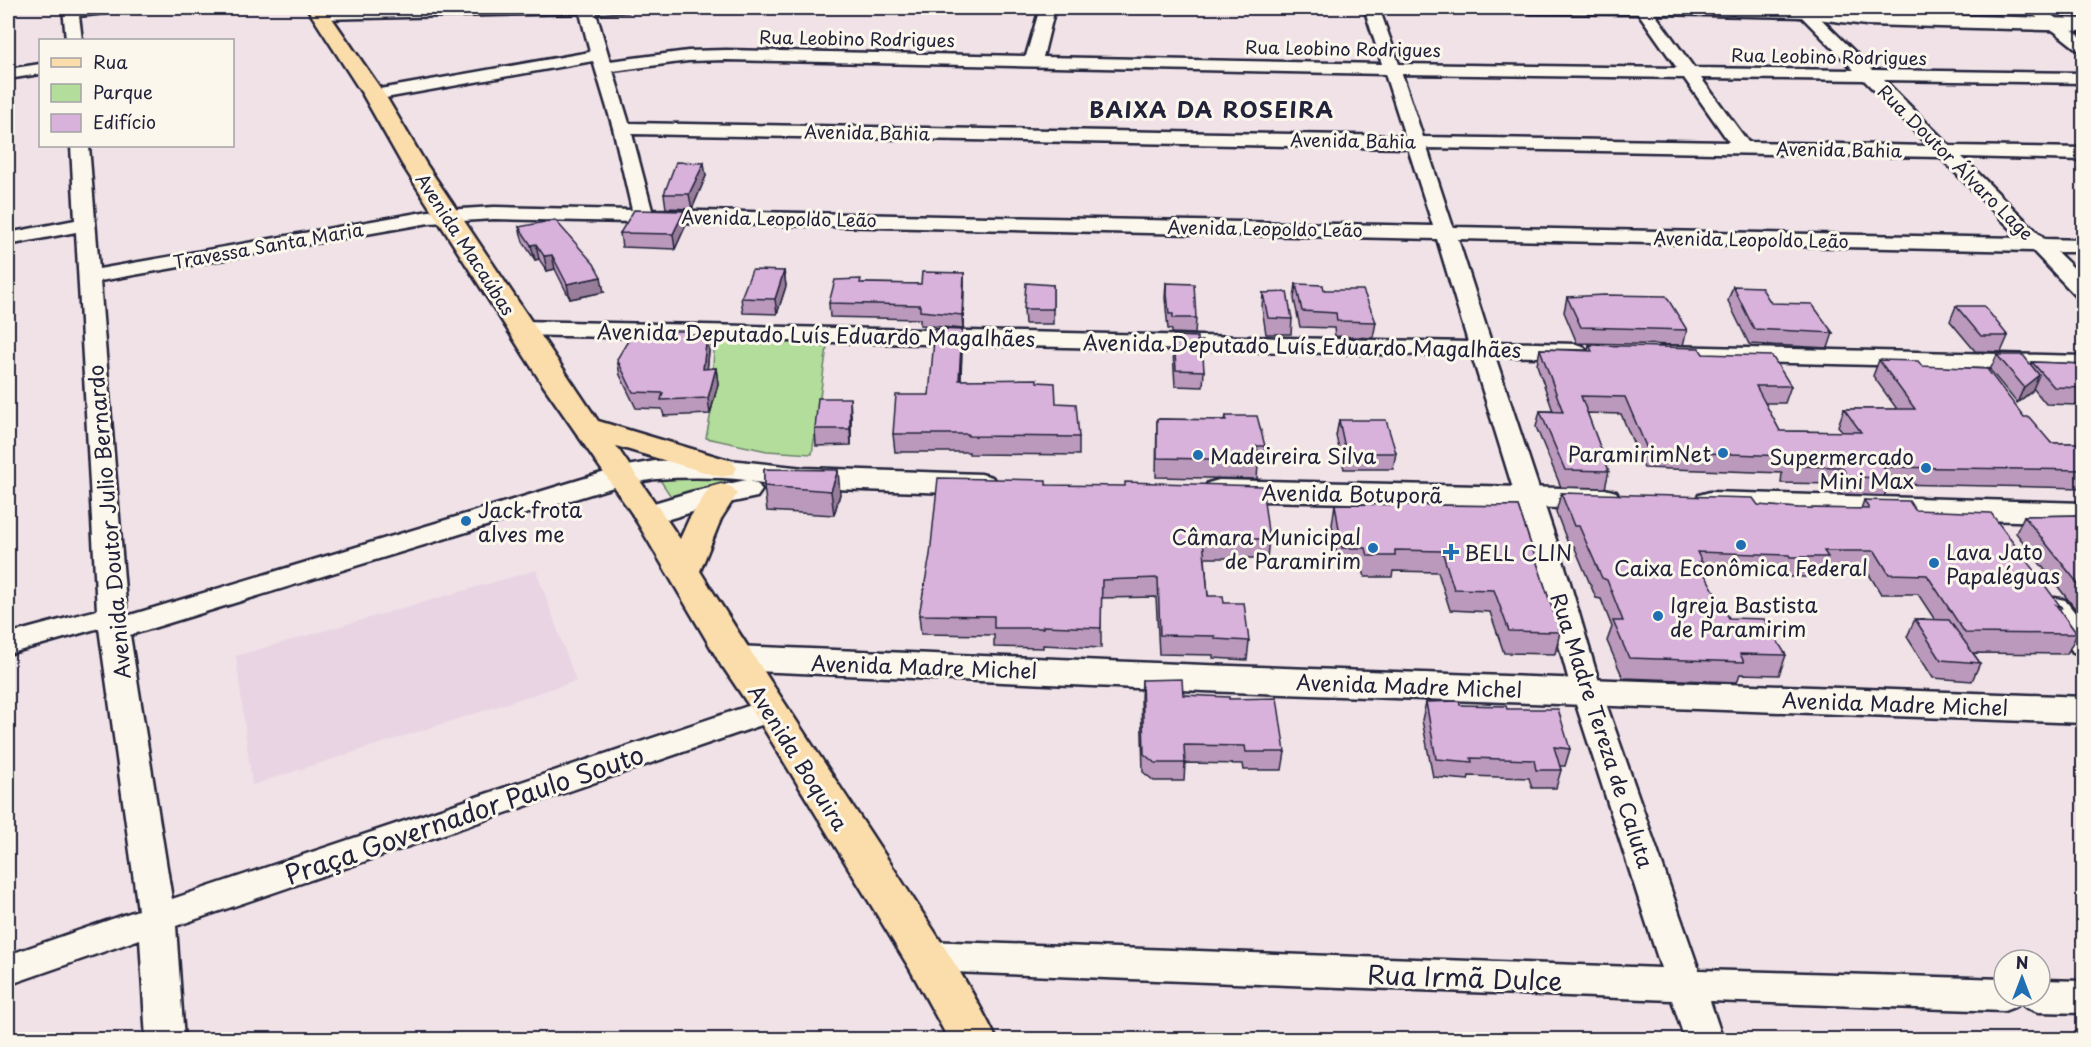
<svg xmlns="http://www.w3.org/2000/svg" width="2091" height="1047" viewBox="0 0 2091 1047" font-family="'Playpen Sans',sans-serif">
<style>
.built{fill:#e9d4e3}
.green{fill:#b2dd9a;stroke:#6a806a;stroke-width:1.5}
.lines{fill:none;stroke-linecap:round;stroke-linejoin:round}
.minor-casing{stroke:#22223b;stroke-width:5}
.tertiary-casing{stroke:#22223b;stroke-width:5}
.primary-casing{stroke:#22223b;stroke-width:5}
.minor{fill:#fbf7ec;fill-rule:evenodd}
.tertiary{fill:#fbf7ec;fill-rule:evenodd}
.primary{fill:#fbddab;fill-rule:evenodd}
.wall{fill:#ba99bc;stroke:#22223b;stroke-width:1.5}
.shaded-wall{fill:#977d99;stroke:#22223b;stroke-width:1.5}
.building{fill:#d8b2db;stroke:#22223b;stroke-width:1.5}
.poi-dot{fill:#1f6fb2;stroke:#fbf7ec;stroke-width:2}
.labels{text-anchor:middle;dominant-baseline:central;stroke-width:6;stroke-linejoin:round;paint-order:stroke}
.far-street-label{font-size:18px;fill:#22223b;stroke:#fbf7ec}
.street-label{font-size:21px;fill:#22223b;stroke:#fbf7ec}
.poi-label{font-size:21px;fill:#22223b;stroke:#fbf7ec;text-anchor:start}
.far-district-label{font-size:22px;font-weight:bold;letter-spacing:1.5px;fill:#22223b;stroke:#fbf7ec}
.near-street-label{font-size:26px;fill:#22223b;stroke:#fbf7ec}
</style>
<rect width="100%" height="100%" fill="#f0e2e7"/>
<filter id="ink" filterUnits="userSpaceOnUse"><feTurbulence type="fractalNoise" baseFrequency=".0167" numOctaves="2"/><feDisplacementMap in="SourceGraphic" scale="12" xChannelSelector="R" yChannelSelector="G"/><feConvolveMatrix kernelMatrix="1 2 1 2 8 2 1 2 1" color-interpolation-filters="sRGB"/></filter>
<g filter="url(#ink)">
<!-- built -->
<path class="built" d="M536,570L576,681L252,785L236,656Z"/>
<!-- green -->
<path class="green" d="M707,340L819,342L818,346L827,347L812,454L767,451L706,438L717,382H712L714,351Z
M658,477L742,480L672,498Z"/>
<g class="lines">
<!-- minor casing -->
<g class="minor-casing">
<path id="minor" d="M63,8H114L106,13L79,16L82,40H66Z
M415,8H630L628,11L596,13L610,61L688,51L726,50L1026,56L1040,8H1055L1043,57L1382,64L1364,8H1379L1399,64L1677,68L1639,14L1530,13L1522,8H1810L1873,70L2084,73V83L1884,80L1950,146L2084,148V160L1962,157L2044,239L2084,240V252H2057L2084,278V297L2076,296L2033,251L1458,239L1491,342L1575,344L1583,346L1587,351L1583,356L1575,358L1495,356L1568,576L1602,692L1699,970L2004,979V996H2040V980L2084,981V1013L2038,1012L2025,1007L2021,999L2017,1006L2004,1011L1710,1001L1723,1040H1685L1672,1000L926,971L913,967L908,956L913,945L926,941L1661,968L1572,692L1540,576L1472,356L520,335L512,333L509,328L512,323L520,321L1468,342L1437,239L494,219L429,223L100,281L127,616L612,470L621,468L630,470L634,476L630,482L130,635L172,899L760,702L771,699L782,702L787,710L782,718L176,926L184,1040H146L140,939L8,985V955L138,910L99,628L8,654V634L97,610L76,232L8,245V233L75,220L71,146H89L99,269L429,211L494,207L632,210L613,128L593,61L374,100L368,99L365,95L368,91L374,90L590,52L580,13L321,19L313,14L321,9ZM1655,14L1802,17L1854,70L1694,68ZM726,60L1385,74L1405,136L629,123L613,71L688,61ZM1402,74L1684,78L1729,142L1423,137ZM1701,78L1864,80L1929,146L1748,142ZM632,134L1408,148L1433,226L652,210ZM1427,148L1940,157L2020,238L1453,227Z
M2025,8H2042L2084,39V52L2078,50Z
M40,64V74L8,79V69Z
M1667,346L2084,356V370L1667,360L1659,358L1655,353L1659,348Z
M2055,598L2065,600L2084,624V655L2073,652L2041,607L2045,600Z"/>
</g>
<!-- tertiary casing -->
<g class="tertiary-casing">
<path id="tertiary" d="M1767,8H1818L1866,13L2084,19V31L1866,25L1776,14L1769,12Z
M721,459L804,468L981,474L992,477L997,484L992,491L981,494L804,488L747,481L757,483L762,490L757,497L709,507L649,525L637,522L633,515L637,508L691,492L746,480C716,477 686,477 656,479C640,481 626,487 610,483L605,476L610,469L655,461Z
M1219,480L1605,489L1616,492L1621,499L1616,506L1605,509L1219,500L1208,497L1203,490L1208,483Z
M1710,492L2084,503V523L1710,512L1699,509L1694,502L1699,495Z
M735,646L1204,665L2084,697V723L1204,691L735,670L722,667L717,658L722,649Z"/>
</g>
<!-- primary casing -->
<g class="primary-casing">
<path id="primary" d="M307,8H325L385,95L426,164L598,421L732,461L737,468L732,475L721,477L616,446L680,539L689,519L710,487L721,484L732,487L737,494L721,519L700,571C763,673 831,772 896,872C931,927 969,981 997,1040H949L910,969L758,719L717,658L633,515L541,382L402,164L363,95Z"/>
</g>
<!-- minor -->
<use href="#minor" class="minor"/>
<!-- tertiary -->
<use href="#tertiary" class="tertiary"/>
<!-- primary -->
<use href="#primary" class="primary"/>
</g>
<!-- wall -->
<path class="wall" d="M706,176L692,209L666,208L664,194Z
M686,225L675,249L622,247L620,233Z
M519,227L604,292L570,299L555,269L547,271L539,259L535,260L523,242Z
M784,271L786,286L777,314L743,313L741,298Z
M964,273L963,329L920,325V319L830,317L829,303L862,283L921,284Z
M1166,283L1196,318L1195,334L1172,333V330L1168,329L1165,298Z
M1296,284L1324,290L1376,322L1373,338L1335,336L1334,328L1300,327L1294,299Z
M1053,285V324H1025L1024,309Z
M1733,286L1833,333L1828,348L1749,344L1728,301Z
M1263,293L1292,319L1291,334H1266L1262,308Z
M1567,297L1687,330L1683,345L1577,343L1564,312Z
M1956,306L2008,336L2001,352L1975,351L1950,321Z
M962,330V347L961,380L1037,382L1056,403L1079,437V455L969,454V452H895L893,434L929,395Z
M687,334L709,351L707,369L716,368L718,384L710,414L664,416L662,409L636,408L620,375L617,359Z
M1174,336L1197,341L1204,371L1203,387L1175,386L1173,352Z
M1589,345L1703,354L1791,386L1785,403H1765L1780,431L1843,432L1838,426L1844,409H1897L1873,376L1879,360L1922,366L2024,417L2051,443H2084V488L1889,484L1884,496L1842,494L1835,484L1781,483L1782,473L1644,468L1621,414L1587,413L1609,471L1605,488L1561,487L1536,427L1540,411H1553L1537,365L1540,349L1588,350Z
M1997,355L2031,366L2032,362L2084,364V411L2078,405L2046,404L2033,388L2032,391L2017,403L1990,370Z
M851,414V445L816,446L815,429Z
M1226,416L1265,446L1263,465H1258L1257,479L1156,477L1157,419L1225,420Z
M1339,420L1396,453L1393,469H1344L1336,436Z
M764,469L840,494L834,515L767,511L764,486Z
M1046,485L1269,539L1267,558H1205L1208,596L1224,603L1249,641L1247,660L1213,658V655L1159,654L1156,597L1101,598V648L1043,645V648L994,647V635L921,634L919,615Z
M1561,493L1798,508L1861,509L1864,500L1915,510L2061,607L2060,610L2077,634L2067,654L1973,653L1980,663L1972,681L1933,678L1907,637L1915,619L1935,620L1918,594H1881L1867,571L1823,570L1821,577H1784L1782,574L1703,572L1729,618L1786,655L1779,675L1740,674L1737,682L1623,678L1607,641L1612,627L1601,599L1596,598L1574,546H1569L1556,512Z
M1335,504L1518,506L1560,632L1555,654L1504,653L1490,612L1450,610L1438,572L1393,571L1392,577H1365L1363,570L1339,569L1332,525Z
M2084,515V620L2016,533L2024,516Z
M1142,680L1183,695L1229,699L1285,752L1282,770H1244L1243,764L1185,763L1184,781H1154L1143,772L1141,698Z
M1426,702L1507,709L1570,749L1565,766H1560L1561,770L1556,788H1532L1529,778L1469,776L1468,780L1433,777L1422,720Z"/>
<!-- shaded-wall -->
<path class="shaded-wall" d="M704,163L706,176L692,209L689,194Z
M684,211L686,225L675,249L673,234Z
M536,244L539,259L535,260L531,245Z
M552,255L555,269L547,271L544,256Z
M784,271L786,286L777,314L775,299Z
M964,273V286L963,329L962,315Z
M601,277L604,292L570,299L567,284Z
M962,330V347L960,398L959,380Z
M707,336L709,351L706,385L703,369Z
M716,368L718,384L710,414L708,398Z
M2039,375L2032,391L2017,403L2024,387Z
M850,398L851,414V445L850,429Z
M838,470L840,494L834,515L831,491Z"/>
<!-- building -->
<path class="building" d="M676,162L704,163L689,194H664Z
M634,210L684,211L673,234L620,233Z
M555,220L594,264L601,277L567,284L552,255L544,256L536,244L531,245L519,227Z
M752,270L784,271L775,299L741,298Z
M922,272L964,273L962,315L920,311V305L829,303L835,280L861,279L860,283L921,284Z
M1026,283L1053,285V309H1024Z
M1166,283L1194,284L1196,318H1173V314H1169Z
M1296,284L1323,285L1324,290H1363L1376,322L1337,321L1336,313L1302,311Z
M1733,286L1761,287L1771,303L1812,304L1833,333L1754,329Z
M1287,292L1292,319L1268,318L1263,293Z
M1604,295L1666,296L1687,330L1581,327L1567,297Z
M1956,306H1984L2008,336H1981Z
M935,329L962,330L959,380L1037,379V382L1055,383L1056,403L1076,404L1079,437L968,436V434H893L896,395H929Z
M634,331H686L685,334L707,336L703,369L716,368L708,398L661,400L663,393L633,392L617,359Z
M1174,336L1197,337V341H1202L1204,371L1176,370Z
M1589,345L1699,348L1703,354L1772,356L1791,386H1756L1780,431L1861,432L1844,409H1915L1879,360L1918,361L1922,366L1987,369L2024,417H2029L2051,443H2084V470L1883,467L1891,478L1848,477L1842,467L1787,466V456L1648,451L1625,397L1581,396L1609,471L1565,470L1540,411L1563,412L1540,349L1592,351Z
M1997,355H2023L2039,375L2024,387Z
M2032,362L2084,364V388L2054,387Z
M818,398H850V429H815Z
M1226,416H1257L1265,446H1257L1259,460L1157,458V419L1226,420Z
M1339,420H1386L1396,453H1346Z
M764,469L838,470L831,491L764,486Z
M938,478L1046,480V485L1125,486V482L1262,486L1269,539H1203L1208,596H1223L1224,603H1244L1249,641L1215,639V636L1160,635L1158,578L1102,580L1101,628L1043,626V628H994V616L919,615L930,555Z
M1561,493L1753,498L1758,505L1798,508L1869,509L1864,500L1909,501L1915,510L1991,513L2061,607L2056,605L2077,634L1965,633L1927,575L1889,574L1875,551H1824L1828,557H1790L1789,555L1697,552L1702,562H1698L1729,618L1764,619L1786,655L1740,654L1744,662L1629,658L1613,621H1623L1607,580L1602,578L1579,526H1574Z
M1335,504L1518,506L1560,632L1509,631L1494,590L1454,589L1442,551L1395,550V556H1368L1366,548H1342Z
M2084,515V591L2024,516Z
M1915,619L1949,620L1980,663L1941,660Z
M1182,679L1183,695L1229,697V699L1277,698L1285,752H1246L1245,746L1184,745L1185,763H1155L1144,754L1142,680Z
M1459,701L1460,705L1506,706L1507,709H1558L1570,749L1554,747L1561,770H1536L1534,760L1471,758L1472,762L1436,759L1426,702Z"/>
</g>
<!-- markers -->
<g class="poi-dot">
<circle cx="1723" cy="453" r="6"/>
<circle cx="1198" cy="455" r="6"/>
<circle cx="1926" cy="468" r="6"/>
<circle cx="466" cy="521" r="6"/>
<circle cx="1741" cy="545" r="6"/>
<circle cx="1373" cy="548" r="6"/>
<path d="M1448 543h6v6h6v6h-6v6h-6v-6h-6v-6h6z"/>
<circle cx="1934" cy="563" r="6"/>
<circle cx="1658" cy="616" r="6"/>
</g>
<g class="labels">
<!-- far-street labels -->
<g class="far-street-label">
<text transform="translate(857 38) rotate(1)">Rua Leobino Rodrigues</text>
<text transform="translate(1343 48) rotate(1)">Rua Leobino Rodrigues</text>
<text transform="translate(1829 56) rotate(1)">Rua Leobino Rodrigues</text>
<text transform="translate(867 132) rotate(1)">Avenida Bahia</text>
<text transform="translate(1353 140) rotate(1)">Avenida Bahia</text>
<text transform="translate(1839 149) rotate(1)">Avenida Bahia</text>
<text transform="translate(1956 162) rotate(45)">Rua Doutor Álvaro Lage</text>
<text transform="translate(779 218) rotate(1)">Avenida Leopoldo Leão</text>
<text transform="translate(1265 228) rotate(1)">Avenida Leopoldo Leão</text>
<text transform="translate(1751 239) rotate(1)">Avenida Leopoldo Leão</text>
<text transform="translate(466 244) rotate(57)">Avenida Macaúbas</text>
<text transform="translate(268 245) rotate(-10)">Travessa Santa Maria</text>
</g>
<!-- street labels -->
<g class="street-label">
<text transform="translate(816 334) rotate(1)">Avenida Deputado Luís Eduardo Magalhães</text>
<text transform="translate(1302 345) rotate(1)">Avenida Deputado Luís Eduardo Magalhães</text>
<text transform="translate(1352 493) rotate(1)">Avenida Botuporã</text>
<text transform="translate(108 522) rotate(-95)">Avenida Doutor Julio Bernardo</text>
<text transform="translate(924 666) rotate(2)">Avenida Madre Michel</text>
<text transform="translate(1409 685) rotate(2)">Avenida Madre Michel</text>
<text transform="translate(1895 703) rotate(2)">Avenida Madre Michel</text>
<text transform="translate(1603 730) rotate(72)">Rua Madre Tereza de Caluta</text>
<text transform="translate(799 757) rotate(58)">Avenida Boquira</text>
</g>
<!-- poi labels -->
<g class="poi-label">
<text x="1711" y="453" text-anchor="end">ParamirimNet</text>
<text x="1210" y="455">Madeireira Silva</text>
<text x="1914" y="456" text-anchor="end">Supermercado<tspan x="1914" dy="24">Mini Max</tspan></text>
<text x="478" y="509">Jack frota<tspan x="478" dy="24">alves me</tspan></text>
<text x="1361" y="536" text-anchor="end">Câmara Municipal<tspan x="1361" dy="24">de Paramirim</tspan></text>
<text x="1946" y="551">Lava Jato<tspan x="1946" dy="24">Papaléguas</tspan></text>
<text x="1464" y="552">BELL CLIN</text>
<text x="1741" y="567" text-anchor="middle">Caixa Econômica Federal</text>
<text x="1670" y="604">Igreja Bastista<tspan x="1670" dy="24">de Paramirim</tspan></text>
</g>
<!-- far-district labels -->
<g class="far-district-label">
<text x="1212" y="108">BAIXA DA ROSEIRA</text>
</g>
<!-- near-street labels -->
<g class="near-street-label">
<text transform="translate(464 814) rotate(-19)">Praça Governador Paulo Souto</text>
<text transform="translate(1465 977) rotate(2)">Rua Irmã Dulce</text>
</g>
</g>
<!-- margin -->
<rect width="2091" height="1047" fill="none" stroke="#fbf7ec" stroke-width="30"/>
<rect x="15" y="15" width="2061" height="1017" fill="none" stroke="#22223b" stroke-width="2" filter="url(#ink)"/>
<!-- legend -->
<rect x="39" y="39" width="195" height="108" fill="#fbf7ec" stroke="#a4a2a5" stroke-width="1.5"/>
<rect x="51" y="58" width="30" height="9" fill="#fbddab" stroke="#a4a2a5" stroke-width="1.5"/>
<text x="93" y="69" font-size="18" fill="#22223b">Rua</text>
<rect x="51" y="84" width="30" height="18" fill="#b2dd9a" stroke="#a4a2a5" stroke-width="1.5"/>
<text x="93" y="99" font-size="18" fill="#22223b">Parque</text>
<rect x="51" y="114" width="30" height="18" fill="#d8b2db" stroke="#a4a2a5" stroke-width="1.5"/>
<text x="93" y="129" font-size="18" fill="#22223b">Edifício</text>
<!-- north arrow -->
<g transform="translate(2022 978)"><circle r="28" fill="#fbf7ec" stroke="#a4a2a5" stroke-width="1.5"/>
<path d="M0-4.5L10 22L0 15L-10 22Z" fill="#1f6fb2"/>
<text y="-9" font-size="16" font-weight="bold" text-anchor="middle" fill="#22223b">N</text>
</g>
</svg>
